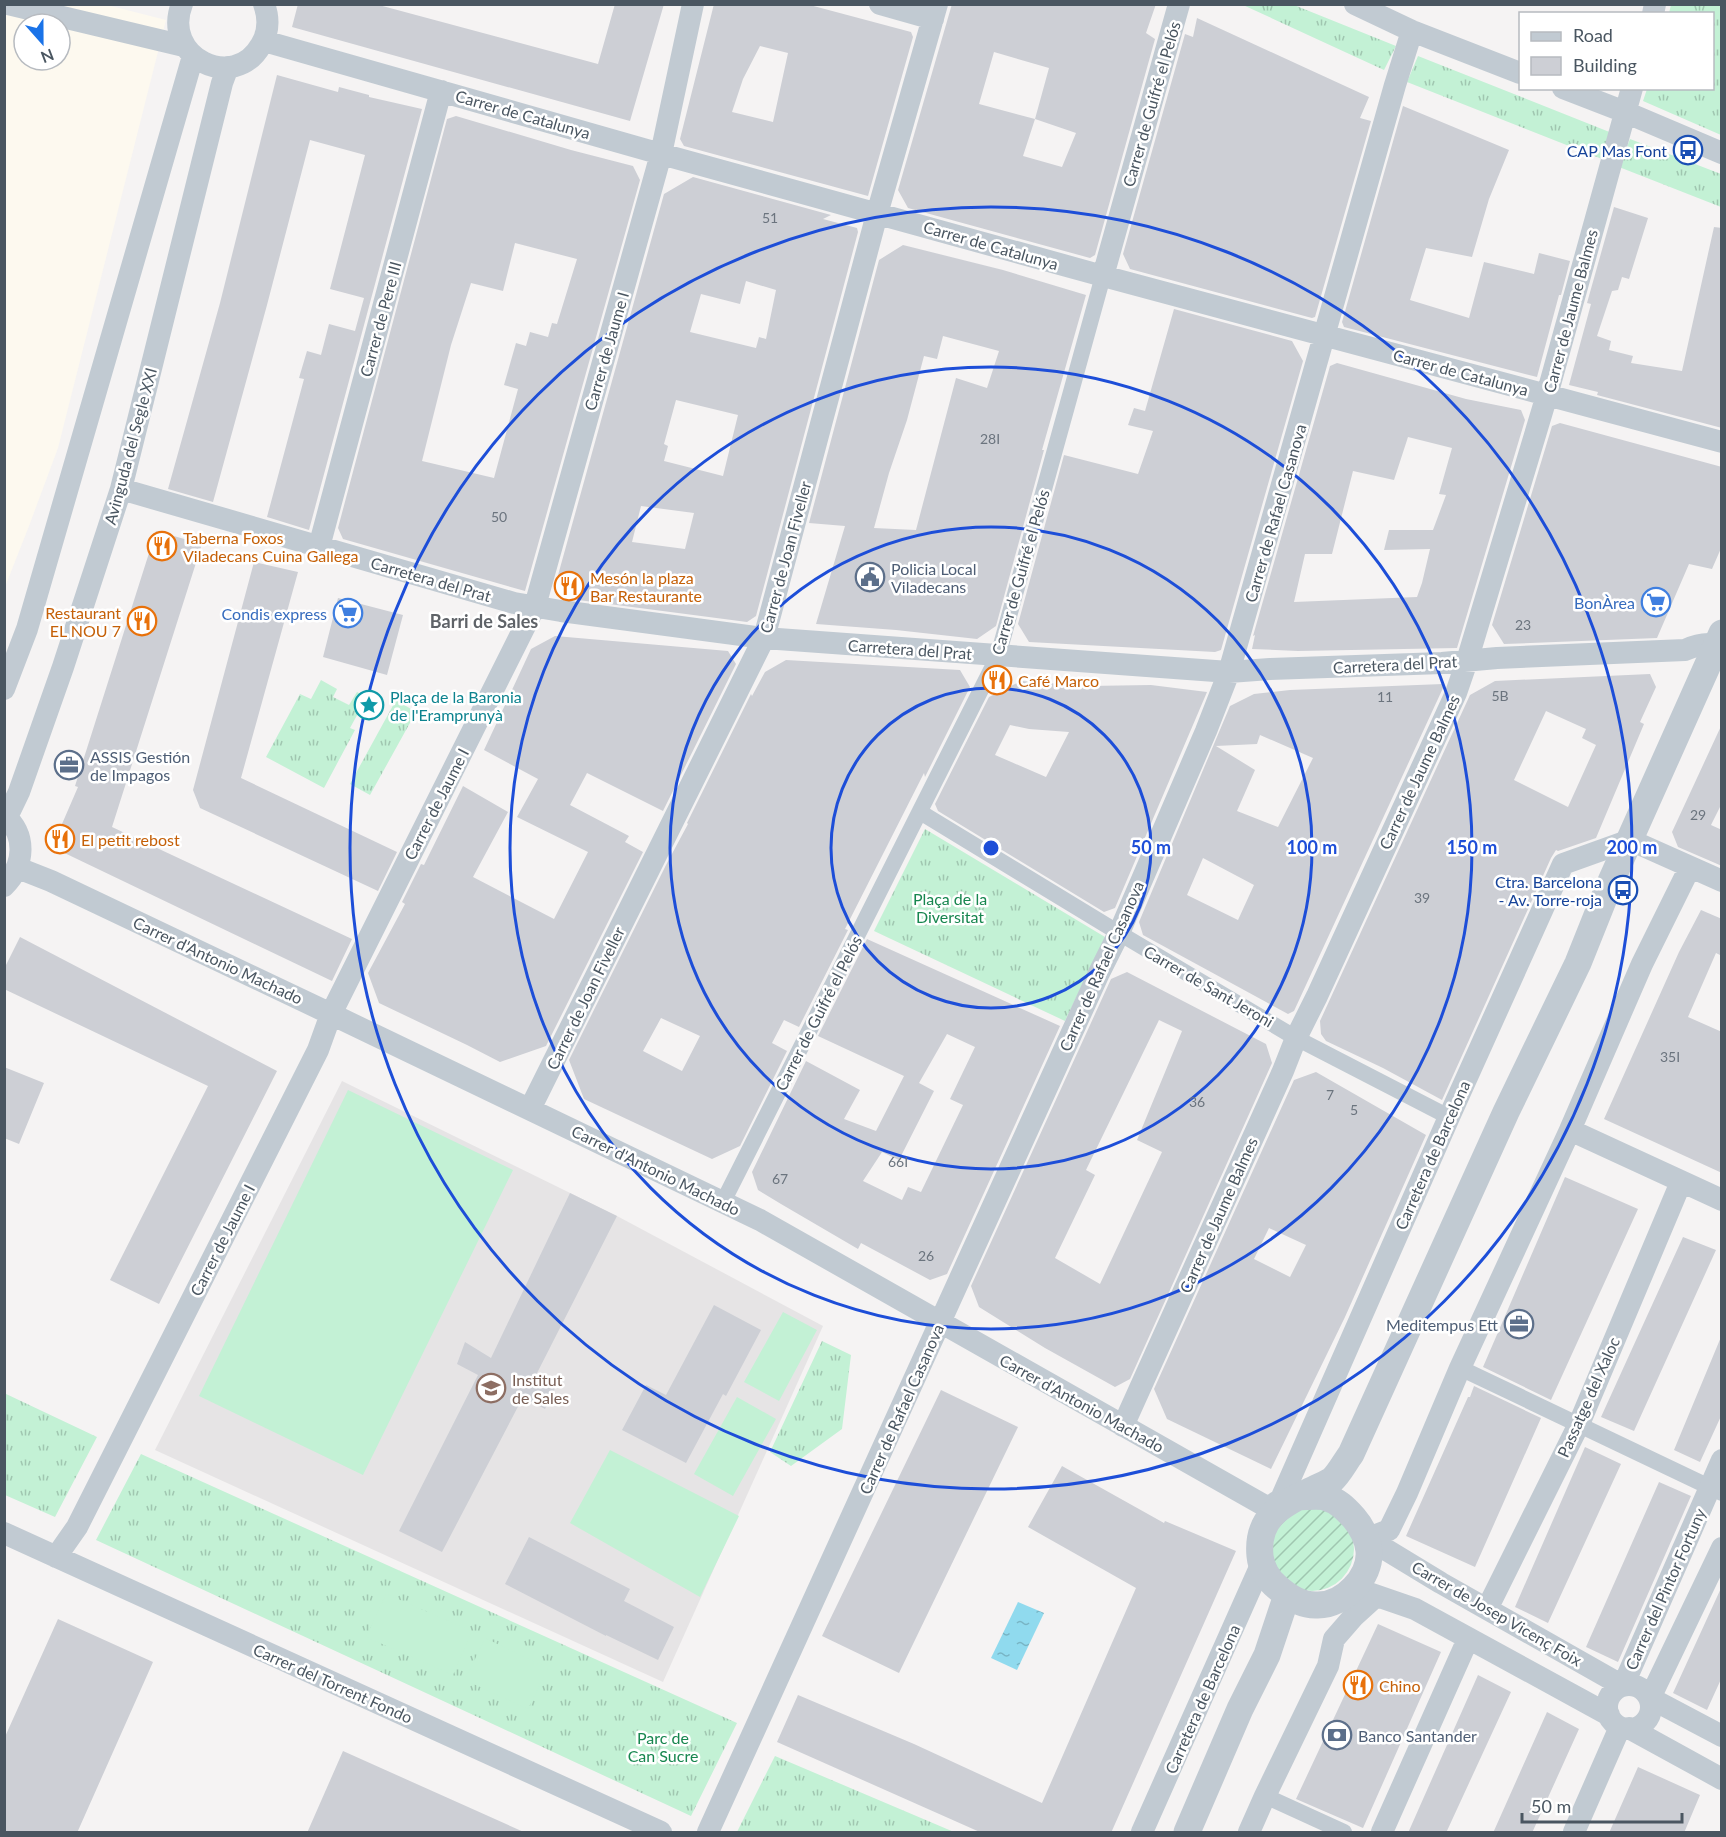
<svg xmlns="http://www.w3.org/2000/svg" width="1726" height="1837" viewBox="0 0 1726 1837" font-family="Lato,sans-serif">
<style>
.commercial{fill:#fdf9ef;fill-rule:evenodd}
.education{fill:#e6e4e5}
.grass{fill:url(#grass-tufts)}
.garden{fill:url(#garden-furrows)}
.pitch{fill:#c3f1d5}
.water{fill:url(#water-ripples)}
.building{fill:#cdcfd5;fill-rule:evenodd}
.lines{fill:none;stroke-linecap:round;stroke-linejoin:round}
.pedestrian{stroke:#c1cad2;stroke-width:16}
.minor{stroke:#c1cad2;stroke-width:22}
.tertiary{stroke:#c1cad2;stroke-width:27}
.ring{fill:none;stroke:#1d4ed8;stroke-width:3}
.labels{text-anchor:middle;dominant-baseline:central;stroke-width:5;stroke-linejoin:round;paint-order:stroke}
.number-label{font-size:14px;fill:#6b747e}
.street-label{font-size:16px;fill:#4a5661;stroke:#fff}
.transit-label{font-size:16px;fill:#164399;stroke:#fff;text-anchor:end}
.food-label{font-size:16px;fill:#c56008;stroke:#fff;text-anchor:start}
.service-label{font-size:16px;fill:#4e5e75;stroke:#fff;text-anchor:start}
.shop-label{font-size:16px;fill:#366cbe;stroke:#fff;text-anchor:end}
.culture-label{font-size:16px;fill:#0d838f;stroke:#fff;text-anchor:start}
.park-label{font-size:16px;fill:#17864f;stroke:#fff}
.education-label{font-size:16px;fill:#785e54;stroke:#fff;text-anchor:start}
.neighbourhood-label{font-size:18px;font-weight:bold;fill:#5f6368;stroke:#fff}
.centre{fill:#1d4ed8;stroke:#fff;stroke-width:3}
.ring-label{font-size:18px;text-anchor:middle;font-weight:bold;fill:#1d4ed8;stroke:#fff;stroke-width:5;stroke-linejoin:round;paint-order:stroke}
</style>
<defs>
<pattern id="grass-tufts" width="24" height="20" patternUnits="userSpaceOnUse" patternTransform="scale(1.5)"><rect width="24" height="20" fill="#c3f1d5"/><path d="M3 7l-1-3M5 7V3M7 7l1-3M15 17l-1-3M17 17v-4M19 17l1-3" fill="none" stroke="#a0c6b0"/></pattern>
<pattern id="garden-furrows" width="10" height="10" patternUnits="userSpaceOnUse" patternTransform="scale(1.5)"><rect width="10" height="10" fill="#c3f1d5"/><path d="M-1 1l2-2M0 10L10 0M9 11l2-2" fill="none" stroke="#a0c6b0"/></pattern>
<pattern id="water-ripples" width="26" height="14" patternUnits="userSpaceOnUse" patternTransform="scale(1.5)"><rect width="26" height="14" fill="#90daee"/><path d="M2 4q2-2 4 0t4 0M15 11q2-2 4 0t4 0" fill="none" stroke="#78b4c4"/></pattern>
</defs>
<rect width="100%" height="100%" fill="#f5f3f3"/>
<!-- commercial -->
<path class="commercial" d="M5,5H107L166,20L58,448L29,526L5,587ZM24,24H60V60H24Z"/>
<!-- education -->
<path class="education" d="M342,1081L617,1216L823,1326L663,1682L155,1450Z"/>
<!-- grass -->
<path class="grass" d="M1243,5H1294L1396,46L1384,70Z
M1671,5H1721V135L1643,101L1647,89L1712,88V14L1669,13Z
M1418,56L1612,133L1602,159L1407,82Z
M1630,139L1721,174V207L1619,167Z
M321,680L337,689L333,697L349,705L357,692L367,697L350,728L355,730L324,788L266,757L300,694L311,699Z
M396,700L416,712L370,795L350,784Z
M925,829L1105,937L1065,1021L874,931Z
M822,1341L851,1355L842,1429L791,1466L770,1452Z
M4,1393L97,1437L55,1517L5,1495Z
M141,1454L737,1723L691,1816L96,1540Z
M775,1756L954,1832H737Z"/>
<!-- garden -->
<path class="garden" d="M1270 1549a42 42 0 1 1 84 0a42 42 0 1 1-84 0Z"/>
<!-- pitch -->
<path class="pitch" d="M348,1090L513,1170L363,1475L199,1396Z
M783,1312L817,1330L779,1401L744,1382Z
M737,1397L776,1419L733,1496L694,1474Z
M610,1450L739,1516L700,1597L570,1523Z
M386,1594L472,1631L453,1675L366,1637Z
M485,1638L548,1668L528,1709L465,1680Z"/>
<!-- water -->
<path class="water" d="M1018,1602L1044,1613L1017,1670L991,1658Z"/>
<!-- building -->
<path class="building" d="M298,4H375L598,64L615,4H664L630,121L292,27Z
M714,4H806L911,32L913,37L868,196L684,146L680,139ZM760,46L788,53L773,122L732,112L743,79Z
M952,4H1156L1146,33L1155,39L1095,255L1090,258L908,208L898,190ZM994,52L1049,68L1035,119L979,104ZM1035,119L1076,133L1062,167L1023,156Z
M1197,18L1369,97L1360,118L1371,121L1315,317L1312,318L1130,269L1123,254L1185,34L1193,37Z
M277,75L338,92L339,87L369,95V97L422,109L309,530L267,517L304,379L299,378L307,351L321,355L329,324L355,331L364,298L330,289L365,155L310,140L267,305L213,502L168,489L220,303Z
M1403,106L1509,150L1489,199L1472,257L1426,248L1410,300L1469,318L1484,262L1534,274L1539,253L1570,261L1561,295H1559L1537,377L1344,327L1342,322Z
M456,116L571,150L633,166L640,180L525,591L343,539L338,528L447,119ZM515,243L577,259L557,324L552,323L548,337L530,332L526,346L516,343L504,385L518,389L494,478L422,461L451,345L471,283L503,291Z
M693,177L831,215L823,219L857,228L858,232L756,616L747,622L563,598L555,586L664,194ZM746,281L776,290L766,339L759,337L756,348L690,332L701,294L740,304ZM676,400L738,415L723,476L664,461L668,446L664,444ZM641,506L694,513L685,549L632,542Z
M1614,207L1648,218L1629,279L1622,277L1618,290L1612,291L1597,336L1611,341L1609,350L1633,356L1631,363L1682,371L1714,227L1722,228V428L1597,395L1598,392L1569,385L1591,304L1587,303Z
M903,245L1003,270L1086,295L1042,450H1044L996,626L977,639L896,630L816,624L845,526L809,523L879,260ZM943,336L999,351L987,388L956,378L916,530L874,528L889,473L907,420L924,356L937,359Z
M1174,309L1292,341L1303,361L1221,650L1215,652L1029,642L1018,624L1064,455L1138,474L1153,431L1128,425L1134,408L1145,411Z
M1337,363L1466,399L1521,410L1525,420L1457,648L1298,651L1252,649L1255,635L1253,636L1330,366ZM1408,437L1452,448L1439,494L1446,495L1433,530H1389L1384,550L1430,549L1422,583L1417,597L1294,602L1305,554H1332L1353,471L1394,480Z
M1560,423L1722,467V546L1712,569L1689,564L1657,638L1504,644L1492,625L1552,426Z
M156,531L202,544L112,827L352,939L332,981L52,847L78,787L75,786Z
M254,562L298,572L241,778L397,852L378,891L200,808L193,790Z
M338,598L403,615L387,675L323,657Z
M555,636L728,651L736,664L663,811L587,773L570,805L629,836L625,842L643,852L546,1046L500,1062L467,1045L379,1003L368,973L405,904L402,902L421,864L424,865L463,786L508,812L473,877L554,919L588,852L517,817L538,779L484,750L531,649Z
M786,660L960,670L970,687L925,777L924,773L845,929L848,930L799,1027L784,1020L772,1043L787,1051L740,1146L712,1159L584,1099L569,1060L666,865L688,824L687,823L751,694L752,696L765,672ZM661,1018L700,1036L682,1071L643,1051Z
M1650,674L1656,687L1640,722L1644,724L1596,838L1558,851L1556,850L1551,858L1442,1100L1383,1068L1326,1041L1321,1034L1320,1021L1470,695L1495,681ZM1546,711L1586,729L1582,738L1596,745L1568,807L1514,780Z
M1021,681L1088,686L1151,685L1207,692L1115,908L1104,912L938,811L935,804L989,697ZM1010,725L1029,729L1069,732L1046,777L995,755Z
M1443,684V688L1294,1011L1288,1014L1143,935L1139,922L1230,706L1254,694L1290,690ZM1260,735L1313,758L1278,827L1237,811L1255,770L1216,746L1257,744ZM1203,858L1254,885L1238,920L1187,895Z
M1722,724V803L1711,825L1722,830V866L1678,847L1672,832Z
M1701,910L1722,919V956L1716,953L1688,1017L1722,1032V1173L1604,1119L1679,952Z
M20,937L277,1071L159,1304L110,1280L208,1086L4,989V969Z
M867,939L1060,1026L947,1274L930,1280L861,1243L858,1249L781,1204L758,1190L752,1172L806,1061L860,1090L844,1119L876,1131L904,1076L818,1036ZM947,1034L975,1047L950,1099L963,1105L921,1192L908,1187L902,1200L863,1181L882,1152L899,1160L934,1091L919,1083Z
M1127,972L1266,1044L1272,1063L1130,1379L1115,1387L1045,1348L979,1307L971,1286L1111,979ZM1159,1020L1182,1031L1137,1140L1162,1152L1100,1284L1055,1258L1095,1175L1086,1170Z
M4,1067L44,1083L19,1144L4,1138Z
M1316,1072L1426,1135L1345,1317L1271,1469L1167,1419L1154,1389L1294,1080ZM1269,1228L1306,1245L1290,1277L1254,1259Z
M1565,1177L1638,1209L1551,1400L1483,1367Z
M570,1193L617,1216L535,1377L556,1386L545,1409L523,1397L442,1552L399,1531L478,1375L457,1364L465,1342L491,1358Z
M1683,1237L1716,1250L1634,1431L1601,1417Z
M714,1305L761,1330L726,1396L723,1394L686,1463L622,1430L646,1385L666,1395Z
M1721,1337L1722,1414L1700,1462L1674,1450Z
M1474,1386L1541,1418L1475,1567L1406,1536L1468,1397H1470Z
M941,1390L1018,1427L899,1673L822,1636Z
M1585,1447L1621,1464L1548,1623L1515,1607Z
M1062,1466L1164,1523L1165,1521L1236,1551L1111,1833H982L777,1742L798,1695L914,1744L1042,1803L1136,1588L1028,1527Z
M1659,1482L1691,1496L1618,1662L1586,1647Z
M529,1537L630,1589L624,1601L674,1627L658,1660L606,1635V1636L505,1584Z
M1722,1586V1677L1707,1710L1673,1693Z
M58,1619L153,1662L77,1833H4V1739Z
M1378,1624L1441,1652L1363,1828L1296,1799Z
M1478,1675L1511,1692L1446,1833H1408Z
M1547,1712L1579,1729L1532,1833H1493Z
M343,1751L526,1833H307Z
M1638,1767L1700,1795L1684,1833H1609Z"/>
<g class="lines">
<!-- pedestrian -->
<path class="pedestrian" d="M920,812L1119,933L1296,1038L1449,1117
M723,1202L998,656L1103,276
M1460,1368L1722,1493
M1265,1796L1344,1832"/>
<!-- minor -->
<path class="minor" d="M8,4L184,46
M182,4C161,57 234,93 261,45C269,32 269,18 264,4
M880,4L933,19
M1355,4L1412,31L1520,73
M1653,14L1655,4
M264,41L661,154L1103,276L1722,442
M1563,88L1625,112L1722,153
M1103,276L1179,4
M121,489L514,603L561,611L764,638L1229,672L1270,669L1442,663L1497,658L1685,650C1696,645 1709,641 1722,647
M319,547L441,91
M4,689L27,629L193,56
M4,815C27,835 25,865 4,886
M7,817L19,792L63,667L121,489L222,83L228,67
M18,868L51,881L331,1014L760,1220L1274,1511
M530,1109L764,638L877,214L937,4
M1570,1130L1722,1200
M1123,1426L1283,1071L1296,1038L1317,996L1456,693L1467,661L1547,395L1632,88
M1268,1508L1281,1499L1449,1117L1563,864L1630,840L1722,881
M4,1533L661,1832
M1366,1539L1389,1530L1407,1493L1460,1368L1570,1130L1642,964L1690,867
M1722,1548L1650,1698L1722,1736
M1369,1551L1385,1549L1441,1583L1623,1686L1722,1460
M56,1557L77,1527L318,1050L331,1014L535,606L661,154L693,4
M1354,1588L1415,1609L1609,1715
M1487,1609L1579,1424L1681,1182
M1607 1707a22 22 0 1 1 44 0a22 22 0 1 1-44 0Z
M1629,1728L1722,1779
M708,1832L1099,973L1119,933L1206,731L1229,672L1395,85L1412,31
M1142,1832L1261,1565
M1249,1832L1265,1796L1328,1666L1334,1639L1354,1616L1376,1596
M1382,1832L1468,1639
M1574,1832L1620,1727"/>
<!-- tertiary -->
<path class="tertiary" d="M1297,1497C1306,1497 1317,1495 1325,1497C1338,1501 1345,1508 1354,1518C1361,1526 1368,1539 1369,1551C1371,1577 1344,1605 1318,1605C1302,1606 1288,1597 1277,1587C1268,1580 1261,1567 1260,1556C1256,1515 1284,1504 1316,1488C1321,1486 1327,1483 1332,1480C1339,1474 1345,1462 1351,1454L1506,1112L1578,963L1608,888L1722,633
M1187,1832L1240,1709L1267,1655L1287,1595"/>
</g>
<!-- distance rings -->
<g class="ring">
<circle cx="991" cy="848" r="160"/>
<circle cx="991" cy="848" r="321"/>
<circle cx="991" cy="848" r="481"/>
<circle cx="991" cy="848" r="641"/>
</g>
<!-- icons -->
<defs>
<g id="bus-ring" transform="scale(1.5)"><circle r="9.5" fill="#fff" stroke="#1a4fb4" stroke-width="1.5"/><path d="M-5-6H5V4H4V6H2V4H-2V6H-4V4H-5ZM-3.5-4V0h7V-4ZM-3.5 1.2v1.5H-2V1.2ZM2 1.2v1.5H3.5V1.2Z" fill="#1a4fb4"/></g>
<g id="restaurant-ring" transform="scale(1.5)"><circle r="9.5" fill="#fff" stroke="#e8710a" stroke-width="1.5"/><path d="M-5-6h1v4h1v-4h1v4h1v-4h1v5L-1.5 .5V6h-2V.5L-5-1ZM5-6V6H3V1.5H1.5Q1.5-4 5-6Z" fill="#e8710a"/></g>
<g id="civic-ring" transform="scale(1.5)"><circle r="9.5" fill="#fff" stroke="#5c6f8a" stroke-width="1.5"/><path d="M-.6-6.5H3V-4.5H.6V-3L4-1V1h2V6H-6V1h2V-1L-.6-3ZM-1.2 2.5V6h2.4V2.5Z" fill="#5c6f8a"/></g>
<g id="supermarket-ring" transform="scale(1.5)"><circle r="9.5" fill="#fff" stroke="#3f7fe0" stroke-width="1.5"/><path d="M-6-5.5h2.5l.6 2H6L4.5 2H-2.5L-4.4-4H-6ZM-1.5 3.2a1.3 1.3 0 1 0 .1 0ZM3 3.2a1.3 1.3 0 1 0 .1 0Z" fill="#3f7fe0"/></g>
<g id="sight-ring" transform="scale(1.5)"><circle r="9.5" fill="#fff" stroke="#0f9aa8" stroke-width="1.5"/><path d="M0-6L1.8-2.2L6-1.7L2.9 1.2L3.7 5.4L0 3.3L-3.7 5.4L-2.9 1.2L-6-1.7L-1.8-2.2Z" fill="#0f9aa8"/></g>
<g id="office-ring" transform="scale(1.5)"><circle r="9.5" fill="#fff" stroke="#5c6f8a" stroke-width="1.5"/><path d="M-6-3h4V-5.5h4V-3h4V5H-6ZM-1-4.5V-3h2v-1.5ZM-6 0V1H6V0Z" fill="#5c6f8a"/></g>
<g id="school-ring" transform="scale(1.5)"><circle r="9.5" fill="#fff" stroke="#8d6e63" stroke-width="1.5"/><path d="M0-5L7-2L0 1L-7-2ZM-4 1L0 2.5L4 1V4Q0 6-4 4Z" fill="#8d6e63"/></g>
<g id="bank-ring" transform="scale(1.5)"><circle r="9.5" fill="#fff" stroke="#5c6f8a" stroke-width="1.5"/><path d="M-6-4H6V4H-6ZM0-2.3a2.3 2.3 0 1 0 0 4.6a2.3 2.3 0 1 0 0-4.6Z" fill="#5c6f8a"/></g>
</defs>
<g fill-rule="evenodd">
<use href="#bus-ring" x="1688" y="150"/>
<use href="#restaurant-ring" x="162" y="546"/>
<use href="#civic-ring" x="870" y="577"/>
<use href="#restaurant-ring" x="569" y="586"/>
<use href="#supermarket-ring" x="1656" y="602"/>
<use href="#supermarket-ring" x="348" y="613"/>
<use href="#restaurant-ring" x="142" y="621"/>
<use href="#restaurant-ring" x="997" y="680"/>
<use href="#sight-ring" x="369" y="705"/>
<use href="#office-ring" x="69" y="765"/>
<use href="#restaurant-ring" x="60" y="839"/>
<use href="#bus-ring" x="1623" y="890"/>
<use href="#office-ring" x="1519" y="1324"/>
<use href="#school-ring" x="491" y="1388"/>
<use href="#restaurant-ring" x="1358" y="1685"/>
<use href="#bank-ring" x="1337" y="1735"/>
</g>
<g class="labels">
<!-- number labels -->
<g class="number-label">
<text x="770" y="217">51</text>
<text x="990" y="438">28I</text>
<text x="499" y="516">50</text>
<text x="1523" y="624">23</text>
<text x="1500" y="695">5B</text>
<text x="1385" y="696">11</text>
<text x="1698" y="814">29</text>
<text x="1422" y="897">39</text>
<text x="1670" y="1056">35I</text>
<text x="1330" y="1094">7</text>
<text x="1197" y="1101">36</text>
<text x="1354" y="1109">5</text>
<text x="898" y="1161">66I</text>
<text x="780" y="1178">67</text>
<text x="926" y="1255">26</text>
</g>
<!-- street labels -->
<g class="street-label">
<text transform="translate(1151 104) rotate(-74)">Carrer de Guifré el Pelós</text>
<text transform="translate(523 114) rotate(16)">Carrer de Catalunya</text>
<text transform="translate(991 245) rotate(16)">Carrer de Catalunya</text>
<text transform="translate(1570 311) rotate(-75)">Carrer de Jaume Balmes</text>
<text transform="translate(380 319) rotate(-75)">Carrer de Pere III</text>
<text transform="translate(606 351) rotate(-74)">Carrer de Jaume I</text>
<text transform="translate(1461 372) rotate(15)">Carrer de Catalunya</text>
<text transform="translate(130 446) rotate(-75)">Avinguda del Segle XXI</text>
<text transform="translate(1275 513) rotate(-74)">Carrer de Rafael Casanova</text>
<text transform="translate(785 557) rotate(-75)">Carrer de Joan Fiveller</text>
<text transform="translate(1020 572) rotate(-74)">Carrer de Guifré el Pelós</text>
<text transform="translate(431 579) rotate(16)">Carretera del Prat</text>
<text transform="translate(910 649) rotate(4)">Carretera del Prat</text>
<text transform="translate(1395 664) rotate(-3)">Carretera del Prat</text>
<text transform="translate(1419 772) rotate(-65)">Carrer de Jaume Balmes</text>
<text transform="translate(436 804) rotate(-63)">Carrer de Jaume I</text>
<text transform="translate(218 960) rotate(25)">Carrer d'Antonio Machado</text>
<text transform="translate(1101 966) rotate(-66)">Carrer de Rafael Casanova</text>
<text transform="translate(1209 986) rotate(30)">Carrer de Sant Jeroni</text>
<text transform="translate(585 998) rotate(-64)">Carrer de Joan Fiveller</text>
<text transform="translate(818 1013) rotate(-63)">Carrer de Guifré el Pelós</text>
<text transform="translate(1432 1155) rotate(-66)">Carretera de Barcelona</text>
<text transform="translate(656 1170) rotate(26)">Carrer d'Antonio Machado</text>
<text transform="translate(1218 1215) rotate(-66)">Carrer de Jaume Balmes</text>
<text transform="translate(222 1240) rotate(-63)">Carrer de Jaume I</text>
<text transform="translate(1588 1397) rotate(-66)">Passatge del Xaloc</text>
<text transform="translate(1082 1403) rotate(29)">Carrer d'Antonio Machado</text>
<text transform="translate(901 1409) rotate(-66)">Carrer de Rafael Casanova</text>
<text transform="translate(1665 1589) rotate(-66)">Carrer del Pintor Fortuny</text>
<text transform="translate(1497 1613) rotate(30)">Carrer de Josep Vicenç Foix</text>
<text transform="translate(333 1683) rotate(24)">Carrer del Torrent Fondo</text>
<text transform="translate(1202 1699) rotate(-66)">Carretera de Barcelona</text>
</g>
<!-- transit labels -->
<g class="transit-label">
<text x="1667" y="150">CAP Mas Font</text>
<text x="1602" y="881">Ctra. Barcelona<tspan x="1602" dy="18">- Av. Torre-roja</tspan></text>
</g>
<!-- food labels -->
<g class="food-label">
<text x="183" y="537">Taberna Foxos<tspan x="183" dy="18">Viladecans Cuina Gallega</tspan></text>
<text x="590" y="577">Mesón la plaza<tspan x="590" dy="18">Bar Restaurante</tspan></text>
<text x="121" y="612" text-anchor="end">Restaurant<tspan x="121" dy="18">EL NOU 7</tspan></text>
<text x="1018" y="680">Café Marco</text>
<text x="81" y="839">El petit rebost</text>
<text x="1379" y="1685">Chino</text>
</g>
<!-- service labels -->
<g class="service-label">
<text x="891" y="568">Policia Local<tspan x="891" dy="18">Viladecans</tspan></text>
<text x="90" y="756">ASSIS Gestión<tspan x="90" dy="18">de Impagos</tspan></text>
<text x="1498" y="1324" text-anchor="end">Meditempus Ett</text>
<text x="1358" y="1735">Banco Santander</text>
</g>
<!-- shop labels -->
<g class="shop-label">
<text x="1635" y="602">BonÀrea</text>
<text x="327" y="613">Condis express</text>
</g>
<!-- culture labels -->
<g class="culture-label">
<text x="390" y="696">Plaça de la Baronia<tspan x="390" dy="18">de l'Eramprunyà</tspan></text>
</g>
<!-- park labels -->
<g class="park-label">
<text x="950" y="898">Plaça de la<tspan x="950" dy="18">Diversitat</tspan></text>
<text x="663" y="1737">Parc de<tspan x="663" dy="18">Can Sucre</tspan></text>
</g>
<!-- education labels -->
<g class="education-label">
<text x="512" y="1379">Institut<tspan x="512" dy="18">de Sales</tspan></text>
</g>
<!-- neighbourhood labels -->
<g class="neighbourhood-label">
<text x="484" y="621">Barri de Sales</text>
</g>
</g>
<circle cx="991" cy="848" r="9" class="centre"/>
<g class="ring-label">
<text x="1151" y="854">50 m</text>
<text x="1312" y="854">100 m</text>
<text x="1472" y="854">150 m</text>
<text x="1632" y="854">200 m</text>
</g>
<!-- border -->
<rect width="1726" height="1837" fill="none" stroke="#4a5661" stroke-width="12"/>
<!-- legend -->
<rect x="1519" y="12" width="195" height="78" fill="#ffffff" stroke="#b7bbc0" stroke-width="1.5"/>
<rect x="1531" y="32" width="30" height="9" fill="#c1cad2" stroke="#b7bbc0" stroke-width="1.5"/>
<text x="1573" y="42" font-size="18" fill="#4a5661">Road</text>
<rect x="1531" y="57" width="30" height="18" fill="#cdcfd5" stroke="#b7bbc0" stroke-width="1.5"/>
<text x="1573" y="72" font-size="18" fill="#4a5661">Building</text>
<!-- north arrow -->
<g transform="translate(42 42) rotate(159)"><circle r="28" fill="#ffffff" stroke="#b7bbc0" stroke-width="1.5"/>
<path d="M0-4.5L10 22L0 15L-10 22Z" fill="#1a73e8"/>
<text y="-9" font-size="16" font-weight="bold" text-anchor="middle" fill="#4a5661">N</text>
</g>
<!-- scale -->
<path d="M1522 1813v9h160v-9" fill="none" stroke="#4a5661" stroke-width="3"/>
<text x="1531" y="1813" font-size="18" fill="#4a5661" stroke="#ffffff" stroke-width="4.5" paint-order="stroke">50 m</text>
</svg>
